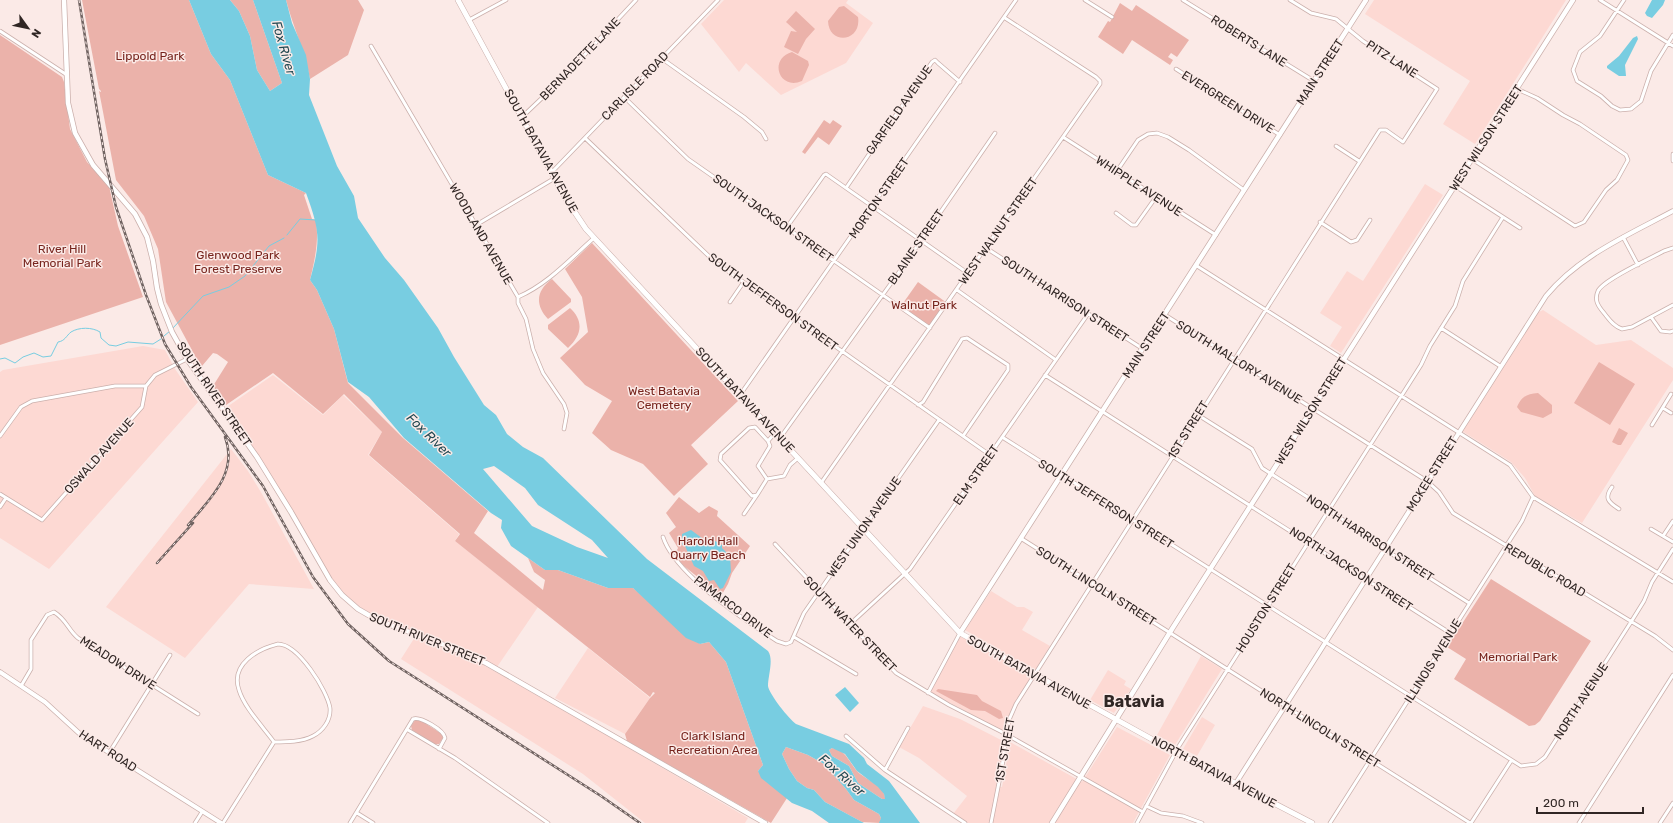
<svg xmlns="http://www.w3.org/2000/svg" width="1673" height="823" viewBox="0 0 1673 823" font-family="Rubik,sans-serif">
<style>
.built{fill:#fdd9d3}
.green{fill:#ebb2aa}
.water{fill:#78cde1;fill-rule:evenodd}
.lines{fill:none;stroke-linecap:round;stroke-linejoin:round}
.stream{stroke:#78cde1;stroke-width:1}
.minor-casing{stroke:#cbb0ac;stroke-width:4.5}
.tertiary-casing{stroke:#cbb0ac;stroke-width:5.5}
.secondary-casing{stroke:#cbb0ac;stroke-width:6}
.primary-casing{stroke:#cbb0ac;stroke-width:6}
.minor{stroke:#fff;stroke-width:3}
.tertiary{stroke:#fff;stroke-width:4}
.secondary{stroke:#fff;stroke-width:4.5}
.primary{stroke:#fff;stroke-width:5}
.rail-casing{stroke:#706361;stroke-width:2.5}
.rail{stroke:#fbeae7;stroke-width:1;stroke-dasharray:3;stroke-linecap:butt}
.labels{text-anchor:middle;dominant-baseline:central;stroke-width:3;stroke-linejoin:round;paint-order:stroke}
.street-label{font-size:12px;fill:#302624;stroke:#fbeae7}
.park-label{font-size:12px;fill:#77241d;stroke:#fbeae7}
.water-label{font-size:13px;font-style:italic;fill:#224952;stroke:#fbeae7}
.district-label{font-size:16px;font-weight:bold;fill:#302624;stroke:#fbeae7}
</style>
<rect width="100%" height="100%" fill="#fbeae7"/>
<!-- built -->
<path class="built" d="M724,0H848L846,3L873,23L846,63L781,95L746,63L739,72L701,24Z
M1374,0H1566L1475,144L1443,124L1470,81L1365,14Z
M1425,184L1443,195L1341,353L1330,346L1342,327L1320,313L1347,271L1363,281Z
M1543,310L1596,345L1631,340L1673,368V380L1582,523L1535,496L1525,478L1511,462L1462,431L1537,313Z
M143,346L165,350L175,369L198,402L49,569L0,538V372L3,370Z
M273,375L323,415L343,395L382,432L368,455L459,534L455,541L538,607L497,667L383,622L352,602L335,583L312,547L283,494L224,409Z
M231,449L248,471L262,494L314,589L249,584L185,658L106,607Z
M991,591L1017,607H1024L1033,612L1022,630L1050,646L1035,671L965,630Z
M960,636L1032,676L1014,704L1007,720L1006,733L930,692Z
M415,637L446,648L487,667L608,736L748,818L745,823H645L583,774L401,659Z
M588,648L650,698L625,734L555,698Z
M1201,656L1222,669L1175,745L1157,735Z
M1108,670L1126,681L1124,685L1131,689L1114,713L1090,700Z
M923,706L960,719L1005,742L996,786L1002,787L1010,742L1082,782L1117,727L1170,755L1133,823H968L953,814L967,796L919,758L899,747Z
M1202,717L1215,725L1197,756L1183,749Z"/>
<!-- green -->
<path class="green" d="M82,0H189L211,54L230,80L268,175L306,193L304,195L312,219L316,220C319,241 315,259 310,280L317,290L334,329L348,383L403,438L488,511L474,533L543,590L545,580L534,572L528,558L545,570H558L608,588H633L700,644L709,642L726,662L763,765L758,771L787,798L771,823L627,741L625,734L650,698L655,693L653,692L650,697L455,541L460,534L369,455L382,432L344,394L323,414L273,373L226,405L213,386L228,362L217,354L213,353L202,366L200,365L166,302L158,249L144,216L116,180L99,91L101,92V91L99,89Z
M230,0H253L282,83L270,91L257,70L250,36L239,11Z
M286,0H358L364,10L348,55L310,79C305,51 293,27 286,0Z
M1120,3L1132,11L1136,5L1189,40L1177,57L1171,53L1168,57L1173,60L1170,65L1132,40L1123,54L1098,37L1108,21L1110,22Z
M844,6L858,17C862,42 829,46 828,21L839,7Z
M796,11L815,29L806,39L798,54L784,47L791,31L797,32L786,22Z
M0,35L62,77L64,82L70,129L87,162L109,186L118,226L143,297L0,345Z
M792,52L808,61L809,65L802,81C779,91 768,59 792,52Z
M824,120L830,124L833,120L842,126L829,145L818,137L805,154L802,152Z
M592,243L738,401L691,445L708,464L674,496L643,464L611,450L592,433L612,401L585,385L560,358L588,332L582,297L565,269Z
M552,279L571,299V302L548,319C534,304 537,290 552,279Z
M918,282L947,303L930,327L901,306Z
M570,308C584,321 582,335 568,348L548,329V325Z
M1599,362L1635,384L1610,425L1574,403Z
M1538,393L1552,405V413L1543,418L1521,412L1517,407C1522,396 1527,394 1538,393Z
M1619,428L1628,433L1621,445H1618L1612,442Z
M679,497L699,513L709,506L718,511L717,516L750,546L732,573L728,584L721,596L684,566L674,556L678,548L669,533L676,527L666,513Z
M1491,579L1591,641L1540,721L1535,725L1529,726L1454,679L1466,659L1447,647Z
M938,689L977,695L982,701L1001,711L1003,718L999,719L985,711L971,710L936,691Z
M415,720H420L442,734L443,738L439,744H434L412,730L411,726Z
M786,747L808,755L824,764L846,789L854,800L879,814L881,818L880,823L862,822L825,802L814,790L807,788L797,781L789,769L782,754Z
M832,748C846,750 849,762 857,771C864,779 886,786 885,799H882L858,783L849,766L832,756L829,750Z"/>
<!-- water -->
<path class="water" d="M189,0H230L239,11L250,36L257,70L270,91L282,83L253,0H286L292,23L306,55L310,79L309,95L337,166L354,196L358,218L385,258L404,280L438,328L454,357L484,405L496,415L507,434L523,447L543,458L647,559L768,651C774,659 768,676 768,686C769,694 789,719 796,724L849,744L864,758L867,764L889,781L920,823H879L881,818L879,814L854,800L846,789L824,764L808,755L786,747L782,754L789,769L797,781L807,788L814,790L825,802L864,823H829L812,811L792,803L761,778L758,771L763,765L726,662L709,642L700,644L686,638L633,588H608L558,570H545L511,546L501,528L502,520L491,513L404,438L369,397L348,382L334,329L317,290L310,280C321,241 320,231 306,193L268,175L230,80L211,54ZM494,466L525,488L538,505L592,540L608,558L577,547L532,526L483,469ZM832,748L845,754L857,771L878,787L884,794L885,799H882L858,783L849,766L832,756L829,750Z
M1652,0H1665L1663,5L1652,18L1647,16L1645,13Z
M1637,36L1638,39L1625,65L1626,76H1619L1607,68V66L1619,56L1633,38Z
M691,530L706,541L710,538L722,545V548L730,556L731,572L723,588L720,589L714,580L709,581L703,571L694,566L685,546L682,545V534Z
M845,687L859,703L850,712L835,695Z"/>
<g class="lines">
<!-- stream -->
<path class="stream" d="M287,235L300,219L316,220
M172,329L203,296L229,287L245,276L269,246L284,238
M164,336L170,331
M0,359L5,358L15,363L23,357L34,353L43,357L51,356L58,342C65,341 66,336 71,332C79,327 92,327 100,332L101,338L109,345L116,346L128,342L153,344L161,339"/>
<!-- minor casing -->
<g class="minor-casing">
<path id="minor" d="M1085,0L1112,17
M1183,0L1314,81
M1600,0L1673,46
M1624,0L1600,36L1580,52L1573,70L1577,81L1601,96L1612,106L1620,110L1631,109L1641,101L1651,71L1673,35
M469,20L506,0
M0,31L67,75
M371,46L518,297V303L526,319L533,349L543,373L564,404L567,413L564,429
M661,58L744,117L762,132L766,139
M1176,69L1280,135
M624,97L688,159L930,328
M522,117L562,79L636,0
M1063,137L1216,235
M585,138L715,262L990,455
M1336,146L1359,161
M1673,154V161
M1472,159L1575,226L1584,222L1606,190L1617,180L1628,160L1626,155L1580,124L1563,115L1537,98L1517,89
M1117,171L1138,140L1148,134L1157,133L1168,137L1189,150L1244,190
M552,172L718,0
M1455,186L1520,228
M846,188L932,62L935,60L938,63L960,82
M1116,213L1132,225H1136L1156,197
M1320,222L1351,242L1357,240L1370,220
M476,225L555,178
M787,227L824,175L826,174L969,274
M1623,237L1638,265
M986,248L1143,349
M1673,248L1664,251C1651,258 1603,280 1598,291C1594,300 1598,306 1604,313C1609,319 1613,326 1622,329L1632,327L1673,305
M1197,266L1510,465L1533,497L1673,582
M957,290L1056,360
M518,297C548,284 570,259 594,238
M730,302L743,283
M1165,315L1427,481L1439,492L1453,513L1655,636L1673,650
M1651,317L1661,331L1670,332L1673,331
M1441,328L1500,366
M1045,375L1450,633
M146,386L155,375L187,359
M740,395L1016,0
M918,405L923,402L962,339L967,338L1008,365V370L963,436
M1663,408L1671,413
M1198,415L1252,449L1262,468L1381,544L1384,549L1469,603
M1652,425L1671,394
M0,436L21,407L32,401L115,386H146
M1002,437L1521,766L1536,764L1545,757L1631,622L1644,601L1652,582L1673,549
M780,438L902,268L995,133
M768,441L770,446L758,466L767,479L757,495L752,496L720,460L721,454L749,428L755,427L768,441L775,433
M767,479L784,476L790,465L798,458
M821,483L1100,84V81L1096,77L1005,18
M1612,487C1604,498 1608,502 1619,509
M0,494L42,520L142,407L146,386
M0,507L6,498
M744,514L757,495
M1651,529L1673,542
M1663,536L1673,521
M663,537C675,574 744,620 777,641L786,644L791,642L804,613L939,420
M1022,539L1470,823
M775,544L896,673L949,705L1002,732L1143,812
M849,625L910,569L1088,314
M794,637L856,674
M278,644C298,644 327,690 330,708C331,720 323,731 313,736C302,742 286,742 274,742C263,727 244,707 239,690C230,664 258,649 278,644Z
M21,686L31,669V640L47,615L54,612C67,620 68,630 78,638L198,714
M928,693L960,633
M408,730L455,758L548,823
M846,736L885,770L965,823
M109,753L170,655
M885,770L908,728
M1146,806L1161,813L1183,816L1202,823
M357,813L373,823
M195,823L202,812
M223,823L274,742
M350,823L413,719C420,716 444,730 445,738L439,749
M991,823L1002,767L1009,720L1016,704L1378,133L1380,130H1386L1403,142L1437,89L1363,41L1336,19L1311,13L1290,0
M1137,823L1179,746L1421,365L1430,346L1455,306L1463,281L1503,217
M1330,823L1522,521L1533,497
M1471,823L1511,761
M1579,823L1673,675
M1660,823L1673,803"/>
</g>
<!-- tertiary casing -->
<g class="tertiary-casing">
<path id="tertiary" d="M0,672L45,702L80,734L221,823
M1236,783L1546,296C1579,256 1628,235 1673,211"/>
</g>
<!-- secondary casing -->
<g class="secondary-casing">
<path id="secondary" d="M64,0L68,103L75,133L93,165L135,214L147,237L153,261L157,288L161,304L172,332L187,359L257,457L291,512L330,580L342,595L358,609L377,620L447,646L486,663L765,823
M960,633L1366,0
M1052,823L1172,629L1573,0"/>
</g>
<!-- primary casing -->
<g class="primary-casing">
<path id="primary" d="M458,0L566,199L586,229L960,633L1175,752L1312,823"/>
</g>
<!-- minor -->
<use href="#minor" class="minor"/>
<!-- tertiary -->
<use href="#tertiary" class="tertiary"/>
<!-- secondary -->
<use href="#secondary" class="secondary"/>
<!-- primary -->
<use href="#primary" class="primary"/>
<!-- rail casing -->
<g class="rail-casing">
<path id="rail" d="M79,0L105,159L116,207L146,295L165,344L191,387L263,486L313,577L348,624L389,661L601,796L640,823
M188,525C209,500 239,473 225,437
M157,563L193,523"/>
</g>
<!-- rail -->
<use href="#rail" class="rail"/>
</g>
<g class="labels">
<!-- street labels -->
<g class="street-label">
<text transform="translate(1249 41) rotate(32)">ROBERTS LANE</text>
<text transform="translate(580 59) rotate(-46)">BERNADETTE LANE</text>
<text transform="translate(1392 59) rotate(33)">PITZ LANE</text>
<text transform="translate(1320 72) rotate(-57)">MAIN STREET</text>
<text transform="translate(635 86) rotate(-46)">CARLISLE ROAD</text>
<text transform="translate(1228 102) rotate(32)">EVERGREEN DRIVE</text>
<text transform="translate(899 110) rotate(-55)">GARFIELD AVENUE</text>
<text transform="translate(1486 138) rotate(-57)">WEST WILSON STREET</text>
<text transform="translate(541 151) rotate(61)">SOUTH BATAVIA AVENUE</text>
<text transform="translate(1139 186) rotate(33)">WHIPPLE AVENUE</text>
<text transform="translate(879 198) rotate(-55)">MORTON STREET</text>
<text transform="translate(773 218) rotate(35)">SOUTH JACKSON STREET</text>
<text transform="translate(998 231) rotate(-55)">WEST WALNUT STREET</text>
<text transform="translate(481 234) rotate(60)">WOODLAND AVENUE</text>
<text transform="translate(916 247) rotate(-55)">BLAINE STREET</text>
<text transform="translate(1065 299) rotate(33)">SOUTH HARRISON STREET</text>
<text transform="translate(773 302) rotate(36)">SOUTH JEFFERSON STREET</text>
<text transform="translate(1146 345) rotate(-57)">MAIN STREET</text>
<text transform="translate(1239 362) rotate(32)">SOUTH MALLORY AVENUE</text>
<text transform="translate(214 394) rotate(56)">SOUTH RIVER STREET</text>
<text transform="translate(745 400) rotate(47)">SOUTH BATAVIA AVENUE</text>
<text transform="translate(1311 411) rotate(-58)">WEST WILSON STREET</text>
<text transform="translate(1188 430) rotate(-58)">1ST STREET</text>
<text transform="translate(99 456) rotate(-48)">OSWALD AVENUE</text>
<text transform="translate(1432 474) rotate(-58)">MCKEE STREET</text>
<text transform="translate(976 475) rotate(-55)">ELM STREET</text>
<text transform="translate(1106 504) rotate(32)">SOUTH JEFFERSON STREET</text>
<text transform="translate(864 527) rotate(-55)">WEST UNION AVENUE</text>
<text transform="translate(1370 538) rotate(33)">NORTH HARRISON STREET</text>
<text transform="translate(1351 569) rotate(33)">NORTH JACKSON STREET</text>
<text transform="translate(1545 570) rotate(31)">REPUBLIC ROAD</text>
<text transform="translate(1096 586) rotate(32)">SOUTH LINCOLN STREET</text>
<text transform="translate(733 607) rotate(37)">PAMARCO DRIVE</text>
<text transform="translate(1266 608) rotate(-58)">HOUSTON STREET</text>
<text transform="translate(850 624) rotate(46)">SOUTH WATER STREET</text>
<text transform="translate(427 639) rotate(22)">SOUTH RIVER STREET</text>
<text transform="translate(1433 661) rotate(-58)">ILLINOIS AVENUE</text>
<text transform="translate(118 663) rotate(33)">MEADOW DRIVE</text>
<text transform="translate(1029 672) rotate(29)">SOUTH BATAVIA AVENUE</text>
<text transform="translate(1581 701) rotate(-57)">NORTH AVENUE</text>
<text transform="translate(1320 728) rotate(32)">NORTH LINCOLN STREET</text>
<text transform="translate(1005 750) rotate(-80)">1ST STREET</text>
<text transform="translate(108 751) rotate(33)">HART ROAD</text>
<text transform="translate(1214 772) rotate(28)">NORTH BATAVIA AVENUE</text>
</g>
<!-- park labels -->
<g class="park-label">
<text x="150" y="56">Lippold Park</text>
<text x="62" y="249">River Hill<tspan x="62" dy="14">Memorial Park</tspan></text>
<text x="238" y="255">Glenwood Park<tspan x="238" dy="14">Forest Preserve</tspan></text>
<text x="924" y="305">Walnut Park</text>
<text x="664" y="391">West Batavia<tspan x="664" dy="14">Cemetery</tspan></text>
<text x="708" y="541">Harold Hall<tspan x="708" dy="14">Quarry Beach</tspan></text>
<text x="1518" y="657">Memorial Park</text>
<text x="713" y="736">Clark Island<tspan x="713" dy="14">Recreation Area</tspan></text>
</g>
<!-- water labels -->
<g class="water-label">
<text transform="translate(284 48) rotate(74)">Fox River</text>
<text transform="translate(429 435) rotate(44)">Fox River</text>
<text transform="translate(842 775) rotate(41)">Fox River</text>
</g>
<!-- district labels -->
<g class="district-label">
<text x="1134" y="701">Batavia</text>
</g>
</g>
<!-- north arrow -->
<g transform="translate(28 28) rotate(123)" stroke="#fbeae7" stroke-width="3" paint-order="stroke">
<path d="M0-3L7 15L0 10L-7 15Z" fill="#302624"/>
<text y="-6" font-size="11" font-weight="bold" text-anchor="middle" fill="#302624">N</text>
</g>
<!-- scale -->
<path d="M1537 807v6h106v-6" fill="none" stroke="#302624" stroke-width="2"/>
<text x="1543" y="807" font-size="12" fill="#302624" stroke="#fbeae7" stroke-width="3" paint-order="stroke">200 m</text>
</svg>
